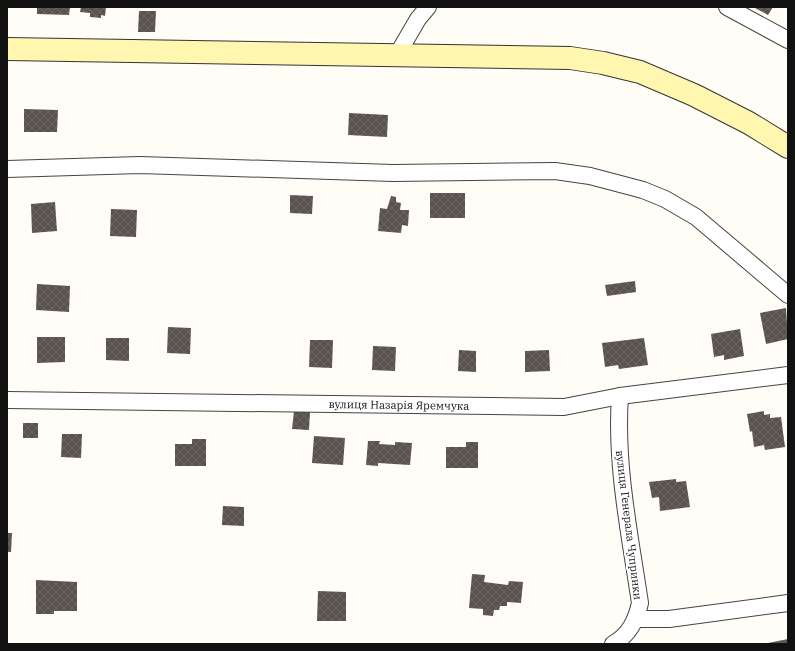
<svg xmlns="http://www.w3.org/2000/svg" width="795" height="651" viewBox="0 0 795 651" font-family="'IBM Plex Serif',serif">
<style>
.building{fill:url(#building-cross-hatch)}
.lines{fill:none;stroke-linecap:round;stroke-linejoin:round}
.street-casing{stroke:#444;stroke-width:18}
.secondary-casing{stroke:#333;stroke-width:24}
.street{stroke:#fff;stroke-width:16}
.secondary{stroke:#fff6b0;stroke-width:22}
.labels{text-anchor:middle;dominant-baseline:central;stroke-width:4;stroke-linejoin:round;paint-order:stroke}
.street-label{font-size:11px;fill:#111;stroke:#fff}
</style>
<defs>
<pattern id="building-cross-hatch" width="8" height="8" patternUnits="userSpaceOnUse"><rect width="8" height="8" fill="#5a524d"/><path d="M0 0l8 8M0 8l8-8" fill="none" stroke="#6d6662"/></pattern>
</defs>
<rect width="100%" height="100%" fill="#fffdf5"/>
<!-- building -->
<path class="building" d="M37,7H70L69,15L37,14Z
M81,7H106L105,16L101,15V18L90,17V13L80,12Z
M753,7H773L768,15Z
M139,11H156L155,32H138Z
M24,109L58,110L57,132H24Z
M349,113L388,115L387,137L348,135Z
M430,193H465V218H430Z
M290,195L313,196L312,214L290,213Z
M391,196L396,197V202L401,203L400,210H409L408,226L402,225L401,233L378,231L380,208L387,209Z
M55,202L57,231L32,233L31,204Z
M111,209L137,210L136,237L110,236Z
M635,281L636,292L607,296L605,285Z
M37,284L70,286L69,312L36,310Z
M786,308L788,339L766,344L760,313Z
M168,327L191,328L190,354L167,353Z
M740,329L744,356L724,360V355L714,357L711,334Z
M37,337H65V362L37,363Z
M106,338H129V361L106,360Z
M644,338L648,365L619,369L618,365L605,367L602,343Z
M310,340H333L332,368L309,367Z
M373,346L396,347L395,371L372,370Z
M459,350L476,351V372L458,371Z
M549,350L550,371L525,372V351Z
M294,411L310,412L309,430L292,429Z
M764,411V415L770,414V418L781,417L785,447L765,450L764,445L754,447L752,431L750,432L747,414Z
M23,423H38V438H23Z
M62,434H82L81,458L61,457Z
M314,436L345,438L343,465L312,463Z
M192,439H206V466H175V444H192Z
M368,441H380L379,444L395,445V442L412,443L410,465L378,463V466L366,465Z
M466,442H478V468H446V447H466Z
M676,479V482L686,481L690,507L660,511L659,497L652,498L649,482Z
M223,506L244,507V526L222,525Z
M7,533H12L11,552H7Z
M472,574L485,575L484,582L508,585L509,581L523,582L521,603L507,602V606H500L499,610H494L493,616L483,615V609L469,608Z
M36,580L77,582V611H54V614H36Z
M318,591L346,592V621H317Z
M788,639V644H768V643Z"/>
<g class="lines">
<!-- street casing -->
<g class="street-casing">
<g id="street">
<path d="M727,7L788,40"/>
<path d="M397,55L418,19L428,7"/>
<path d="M7,169L140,165L393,173L555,171L590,176L643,190L665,199L696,217L788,295"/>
<path id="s1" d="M7,400L564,407L620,396L788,375"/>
<path d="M636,619H669L788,603"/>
<path d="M613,644C629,635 636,621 640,603C630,535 615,465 620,396"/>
</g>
</g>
<!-- secondary casing -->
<g class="secondary-casing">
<path id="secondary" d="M7,49L570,58L603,63L640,72L694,95L749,123L788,147"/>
</g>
<!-- street -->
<use href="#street" class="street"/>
<!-- secondary -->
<use href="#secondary" class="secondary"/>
</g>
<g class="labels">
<!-- street labels -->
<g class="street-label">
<text stroke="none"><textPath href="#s1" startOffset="392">вулиця Назарія Яремчука</textPath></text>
<text transform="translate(629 525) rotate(83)">вулиця Генерала Чупринки</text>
</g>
</g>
<!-- border -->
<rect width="795" height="651" fill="none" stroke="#111111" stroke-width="16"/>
</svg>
